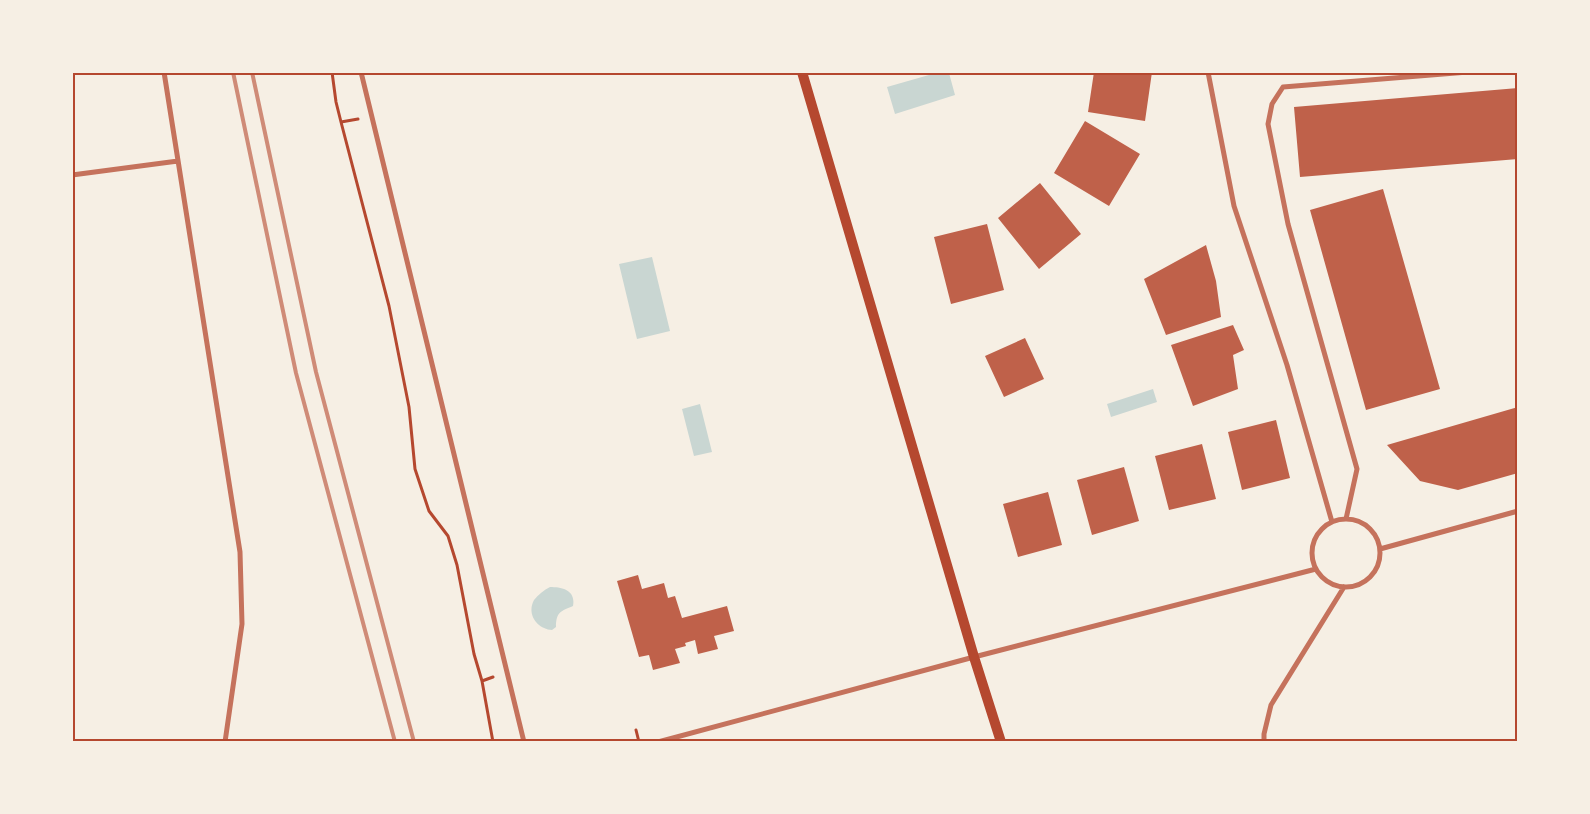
<svg xmlns="http://www.w3.org/2000/svg" width="1590" height="814" viewBox="0 0 1590 814" font-family="'Open Sans',sans-serif">
<style>
.water{fill:#c9d6d2}
.building{fill:#bf614a}
.lines{fill:none;stroke-linecap:round;stroke-linejoin:round}
.path{stroke:#b5482f;stroke-width:3}
.minor{stroke:#c5725c;stroke-width:5}
.secondary{stroke:#b5482f;stroke-width:10}
.rail{stroke:#cf8b77;stroke-width:4}
.neatline{fill:none;stroke:#b5482f;stroke-width:2}
</style>
<rect width="100%" height="100%" fill="#f6efe4"/>
<!-- water -->
<path class="water" d="M936,73H949L955,95L895,114L887,87Z
M652,257L670,331L637,339L619,264Z
M1153,389L1157,402L1111,417L1107,404Z
M700,404L712,452L694,456L682,409Z
M550,587C562,587 576,590 573,606C561,611 556,612 556,627L552,630C538,629 526,615 534,600C538,595 544,590 550,587Z"/>
<!-- building -->
<path class="building" d="M1094,72H1152L1145,121L1088,112Z
M1518,88V159L1300,177L1294,107Z
M1085,121L1140,154L1109,206L1054,173Z
M1040,183L1081,234L1039,269L998,218Z
M1383,189L1440,389L1366,410L1310,210Z
M987,224L1004,290L951,304L934,237Z
M1206,245L1216,281L1221,317L1166,335L1144,279Z
M1233,325L1244,350L1233,355L1238,389L1193,406L1171,345Z
M1025,338L1044,379L1004,397L985,356Z
M1518,407V473L1458,490L1420,481L1387,445Z
M1276,420L1290,478L1242,490L1228,432Z
M1202,444L1216,499L1169,510L1155,456Z
M1124,467L1139,521L1092,535L1077,480Z
M1048,492L1062,545L1018,557L1003,504Z
M638,575L642,589L664,583L668,598L675,596L682,618L727,606L734,631L714,636L718,649L698,654L695,640L685,643L686,646L675,649L680,663L653,670L649,655L639,657L617,581Z"/>
<g class="lines">
<!-- path -->
<path class="path" d="M332,72L336,102L341,122L389,306L409,407L415,469L429,511L448,536L457,565L474,654L482,681L493,742
M341,122L358,119
M482,681L493,677
M636,730L639,742"/>
<!-- minor -->
<path class="minor" d="M164,72L240,552L242,624L225,742
M361,72L524,742
M1208,72L1234,206L1287,365L1332,522
M72,175L178,161
M1346,519L1357,469L1288,224L1268,124L1272,104L1283,87L1468,72
M1312 553a34 34 0 1 1 68 0a34 34 0 1 1-68 0Z
M1380,549L1518,511
M658,742L974,657L1316,569
M1264,742V734L1271,705L1344,587"/>
<!-- secondary -->
<path class="secondary" d="M802,72L974,657L1001,742"/>
<!-- rail -->
<path class="rail" d="M233,72L296,373L395,742
M252,72L316,372L414,742"/>
</g>
<!-- border -->
<rect width="1590" height="814" fill="none" stroke="#f6efe4" stroke-width="148"/>
<rect x="74" y="74" width="1442" height="666" class="neatline"/>
</svg>
